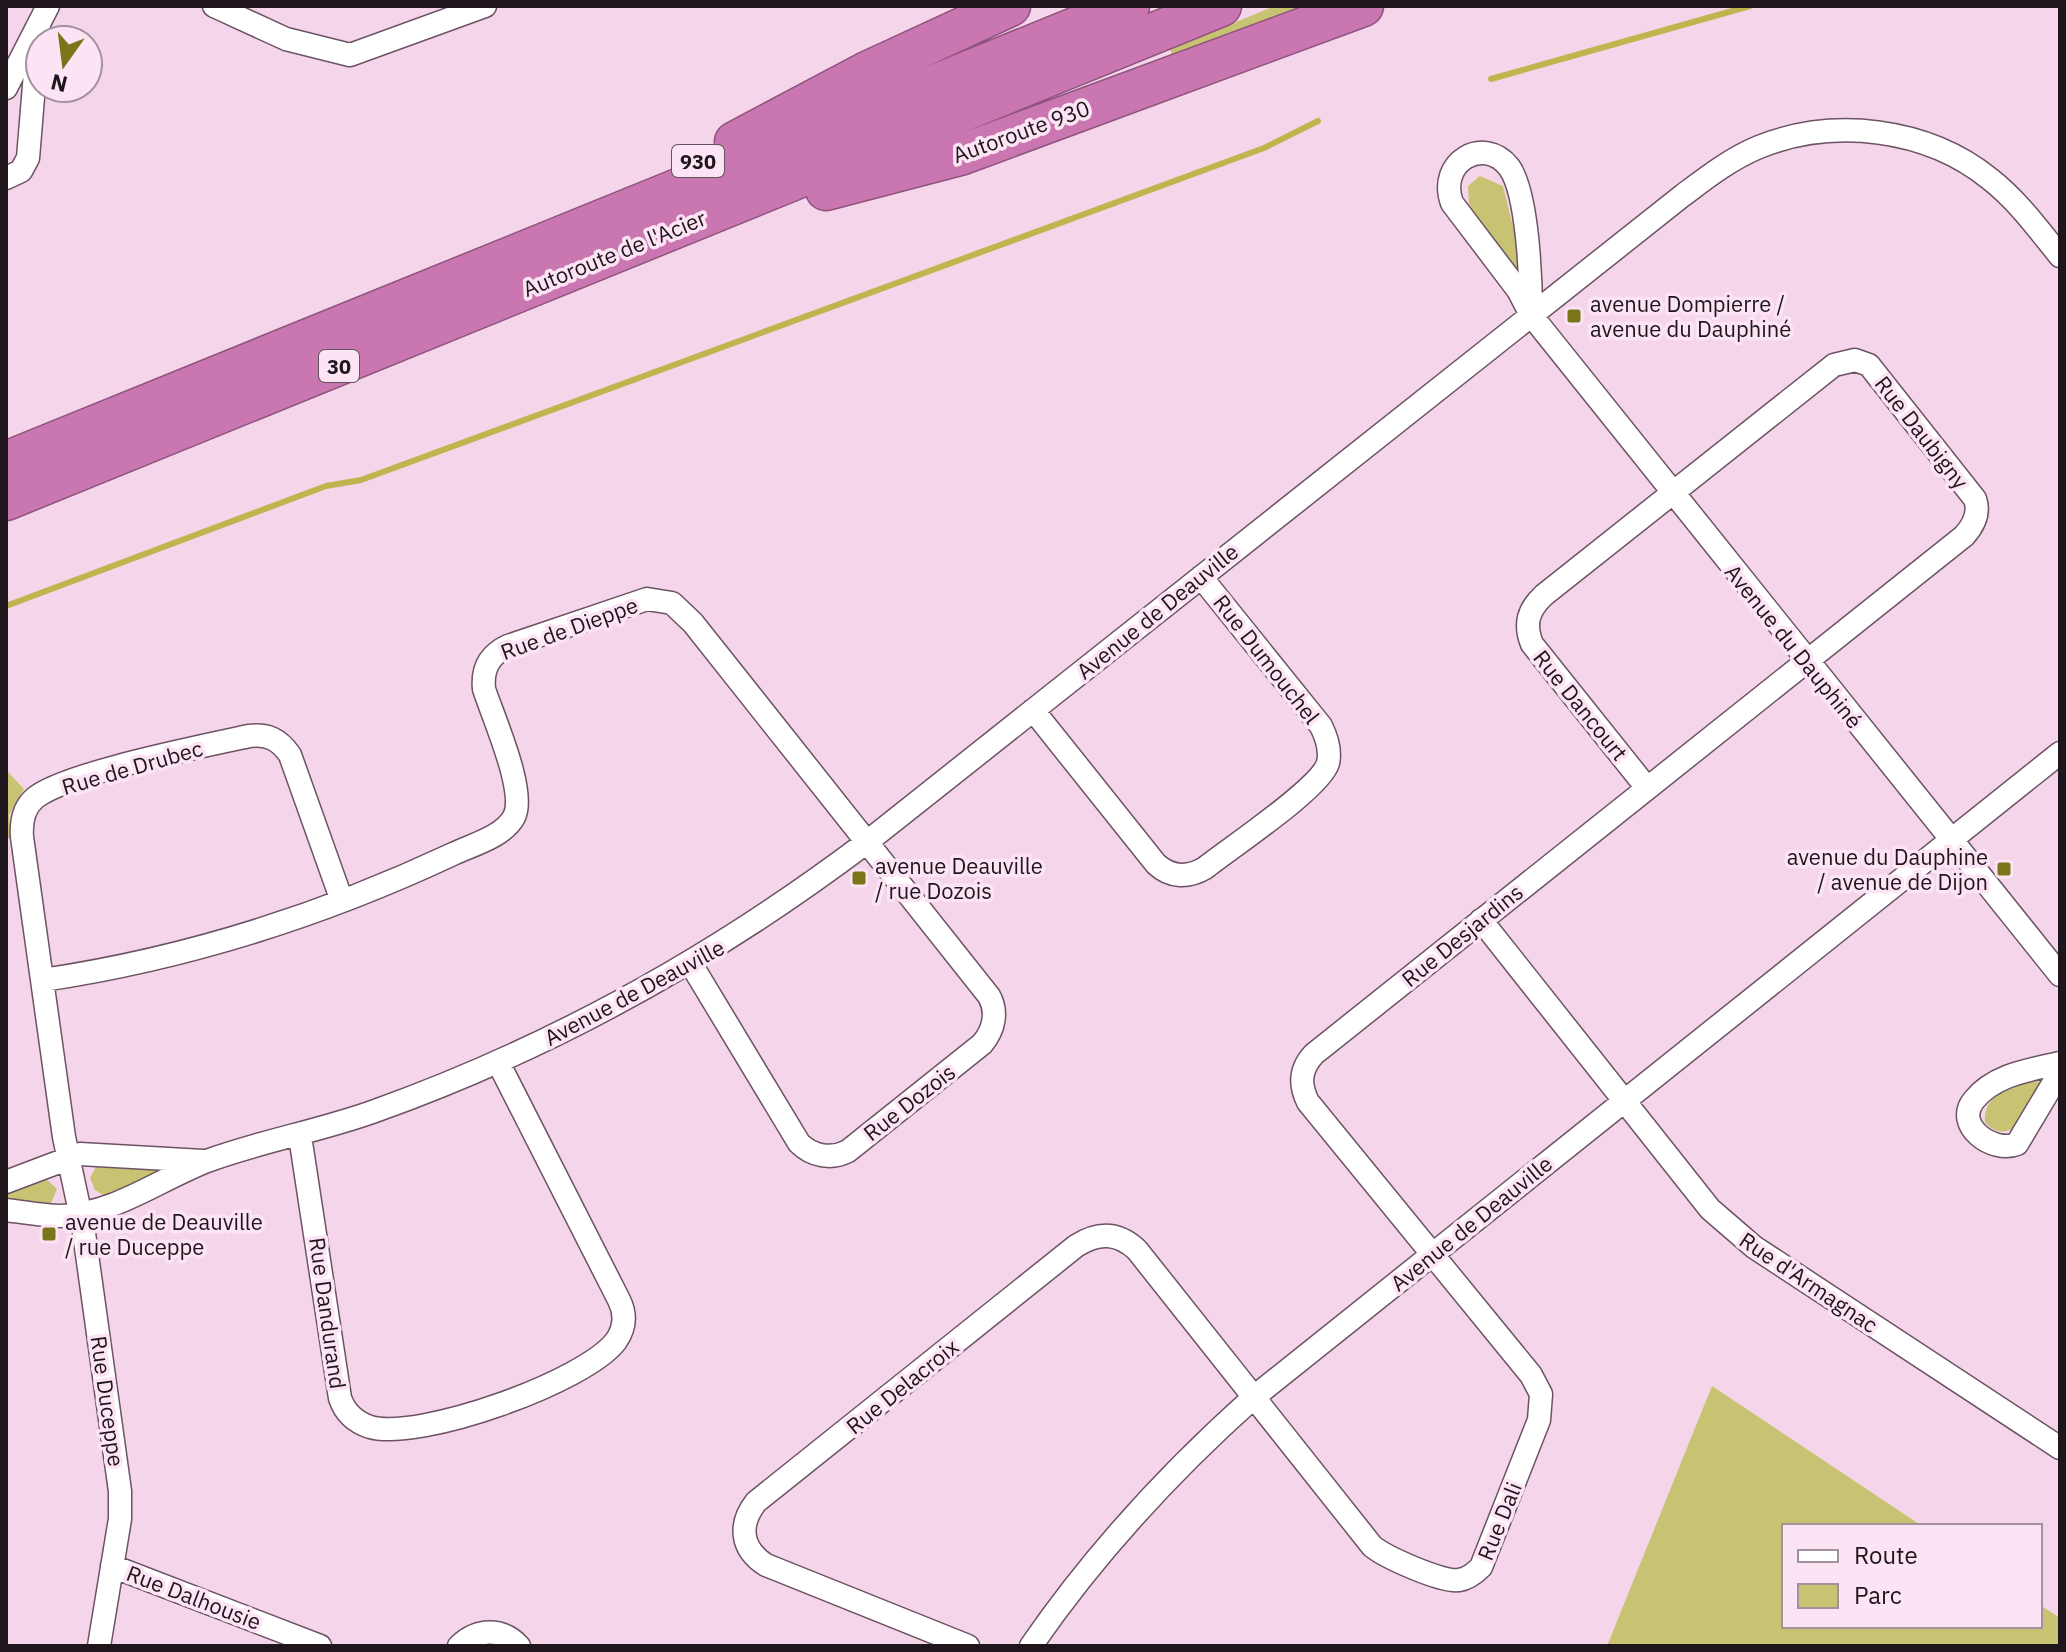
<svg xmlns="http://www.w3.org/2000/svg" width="2066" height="1652" viewBox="0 0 2066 1652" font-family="'IBM Plex Sans',sans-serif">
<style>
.green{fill:#c8c373}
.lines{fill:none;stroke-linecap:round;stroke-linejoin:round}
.stream{stroke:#bdb64f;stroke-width:6}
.minor-casing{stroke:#6c5364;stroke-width:25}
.motorway-casing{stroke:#8e547d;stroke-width:43}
.minor{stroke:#fff;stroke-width:22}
.motorway{stroke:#ca76b1;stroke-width:40}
.poi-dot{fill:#7b751a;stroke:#fde4f4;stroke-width:3}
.labels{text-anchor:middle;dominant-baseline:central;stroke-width:7;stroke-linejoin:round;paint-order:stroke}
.shield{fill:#fde4f4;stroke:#62535d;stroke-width:2}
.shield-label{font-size:20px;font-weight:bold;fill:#1f151c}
.street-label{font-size:22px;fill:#1f151c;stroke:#fde4f4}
.poi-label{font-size:22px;fill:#1f151c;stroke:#fde4f4;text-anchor:start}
</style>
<rect width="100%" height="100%" fill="#f4d5e9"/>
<!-- green -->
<path class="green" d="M1275,6H1320L1174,60L1170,49Z
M1480,176L1503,186L1524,271L1519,273L1476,215L1469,204L1468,186Z
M6,770L24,789L9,815L10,838H6Z
M2037,1081L2040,1083L2012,1129C2001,1134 1993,1131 1985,1122C1983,1093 2013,1086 2037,1081Z
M104,1164L154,1168L159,1172L158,1176L105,1196L95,1190L90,1178L96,1167Z
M45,1178L57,1189L51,1203L6,1201V1192Z
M1712,1386L1922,1526H1784V1626H2040V1605L2060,1618V1646H1607Z"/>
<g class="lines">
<!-- stream -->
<path class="stream" d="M1491,79L1750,6
M6,606L326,486L361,480L1264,148L1318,121"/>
<!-- minor casing -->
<g class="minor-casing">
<path id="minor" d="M214,6L286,39L350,55L485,6
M6,88L48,6
M6,178L21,171L28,158L39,25
M1531,315C1531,281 1528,193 1509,167C1484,135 1437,162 1452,203L1518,290L1531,315L2060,975
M1033,710L1156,864C1171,878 1188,878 1205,868C1230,848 1321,788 1328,763C1331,750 1327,738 1321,726L1201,577
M1481,920L1710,1209L1754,1247L2060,1448
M43,980C184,959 323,915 453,854C472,845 503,837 514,817C527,792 493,717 484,689C482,669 489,655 508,646L647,599L672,603L693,623L989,996C998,1012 994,1030 982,1044L848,1151C831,1160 812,1156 799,1143L691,964
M2060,1063C2030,1070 1995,1074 1974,1100C1953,1125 1993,1154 2017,1144L2060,1072
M300,1136L340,1398C345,1413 355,1422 370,1427C419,1441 585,1382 616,1341C625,1328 626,1314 619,1300L498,1062
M6,1182L80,1154L203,1161
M6,1210C24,1212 43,1216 60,1216C115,1214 158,1180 207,1161C261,1141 320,1131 375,1111C554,1047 716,956 867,842L1682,196C1706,178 1730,159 1759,147C1834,117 1927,128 1990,179C2018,201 2038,229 2060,256
M112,1566L320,1646
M99,1646L120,1519V1491L83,1226L64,1137L22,837C21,823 23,808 35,798C65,773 205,746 249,736C268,734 279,739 290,755L342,901
M459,1646C477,1629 501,1627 519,1646
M968,1646L766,1565C741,1549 738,1525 756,1502L1076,1246C1098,1232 1118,1232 1137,1250L1372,1546C1385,1557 1443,1583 1459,1580C1467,1579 1475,1573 1481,1567L1539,1420L1541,1394L1531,1375L1308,1102C1299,1084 1300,1069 1314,1054L1964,536C1974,525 1980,513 1975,499L1869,365L1855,360L1834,365L1544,595C1528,610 1524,624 1532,644L1647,788
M1031,1646C1095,1553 1170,1472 1254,1397L2060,753"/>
</g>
<!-- motorway casing -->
<g class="motorway-casing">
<path id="motorway" d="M735,142L867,72L1010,6
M826,190L960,155L1363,6
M6,462L1129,6
M6,500L1221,6"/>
</g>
<!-- minor -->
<use href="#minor" class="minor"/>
<!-- motorway -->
<use href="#motorway" class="motorway"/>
</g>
<!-- markers -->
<g class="poi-dot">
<rect x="1566" y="308" width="16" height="16" rx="4"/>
<rect x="1996" y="861" width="16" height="16" rx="4"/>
<rect x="851" y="870" width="16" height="16" rx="4"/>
<rect x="41" y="1226" width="16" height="16" rx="4"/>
</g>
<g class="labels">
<!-- shield labels -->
<g class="shield">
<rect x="672" y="145" width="52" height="32" rx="6"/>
<rect x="319" y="350" width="40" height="32" rx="6"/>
</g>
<g class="shield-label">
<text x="698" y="161">930</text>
<text x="339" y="366">30</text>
</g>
<!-- street labels -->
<g class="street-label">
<text transform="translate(1021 131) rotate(-20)">Autoroute 930</text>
<text transform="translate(614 253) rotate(-22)">Autoroute de l'Acier</text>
<text transform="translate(1922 432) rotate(52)">Rue Daubigny</text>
<text transform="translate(1157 611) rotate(-39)">Avenue de Deauville</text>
<text transform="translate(569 628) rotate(-20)">Rue de Dieppe</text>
<text transform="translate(1794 646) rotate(51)">Avenue du Dauphiné</text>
<text transform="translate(1267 659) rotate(52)">Rue Dumouchel</text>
<text transform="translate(1581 705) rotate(51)">Rue Dancourt</text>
<text transform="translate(132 767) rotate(-16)">Rue de Drubec</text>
<text transform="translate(1462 935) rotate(-39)">Rue Desjardins</text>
<text transform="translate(634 992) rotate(-28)">Avenue de Deauville</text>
<text transform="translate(909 1102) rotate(-38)">Rue Dozois</text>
<text transform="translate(1471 1223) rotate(-39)">Avenue de Deauville</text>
<text transform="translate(1809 1282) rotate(34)">Rue d'Armagnac</text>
<text transform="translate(328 1313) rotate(82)">Rue Dandurand</text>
<text transform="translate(902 1386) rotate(-39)">Rue Delacroix</text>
<text transform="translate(108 1401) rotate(82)">Rue Duceppe</text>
<text transform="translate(1499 1521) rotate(-68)">Rue Dali</text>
<text transform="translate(194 1597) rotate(21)">Rue Dalhousie</text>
</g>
<!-- poi labels -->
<g class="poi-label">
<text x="1590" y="303">avenue Dompierre /<tspan x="1590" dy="25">avenue du Dauphiné</tspan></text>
<text x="1988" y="856" text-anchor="end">avenue du Dauphine<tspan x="1988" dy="25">/ avenue de Dijon</tspan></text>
<text x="875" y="865">avenue Deauville<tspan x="875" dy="25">/ rue Dozois</tspan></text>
<text x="65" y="1221">avenue de Deauville<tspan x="65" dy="25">/ rue Duceppe</tspan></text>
</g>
</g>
<!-- border -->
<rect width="2066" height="1652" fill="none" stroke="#1f151c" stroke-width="16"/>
<!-- legend -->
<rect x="1782" y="1524" width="260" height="104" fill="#fde4f4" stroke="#a4919e" stroke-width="2"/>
<rect x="1798" y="1550" width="40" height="12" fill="#ffffff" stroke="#a4919e" stroke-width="2"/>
<text x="1854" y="1564" font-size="24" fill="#1f151c">Route</text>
<rect x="1798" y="1584" width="40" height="24" fill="#c8c373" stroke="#a4919e" stroke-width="2"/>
<text x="1854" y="1604" font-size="24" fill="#1f151c">Parc</text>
<!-- north arrow -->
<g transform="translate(64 64) rotate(194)"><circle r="38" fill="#fde4f4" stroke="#a4919e" stroke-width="2"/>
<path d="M0-6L14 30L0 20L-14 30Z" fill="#7b751a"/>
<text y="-12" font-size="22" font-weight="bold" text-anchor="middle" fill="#1f151c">N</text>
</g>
</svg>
